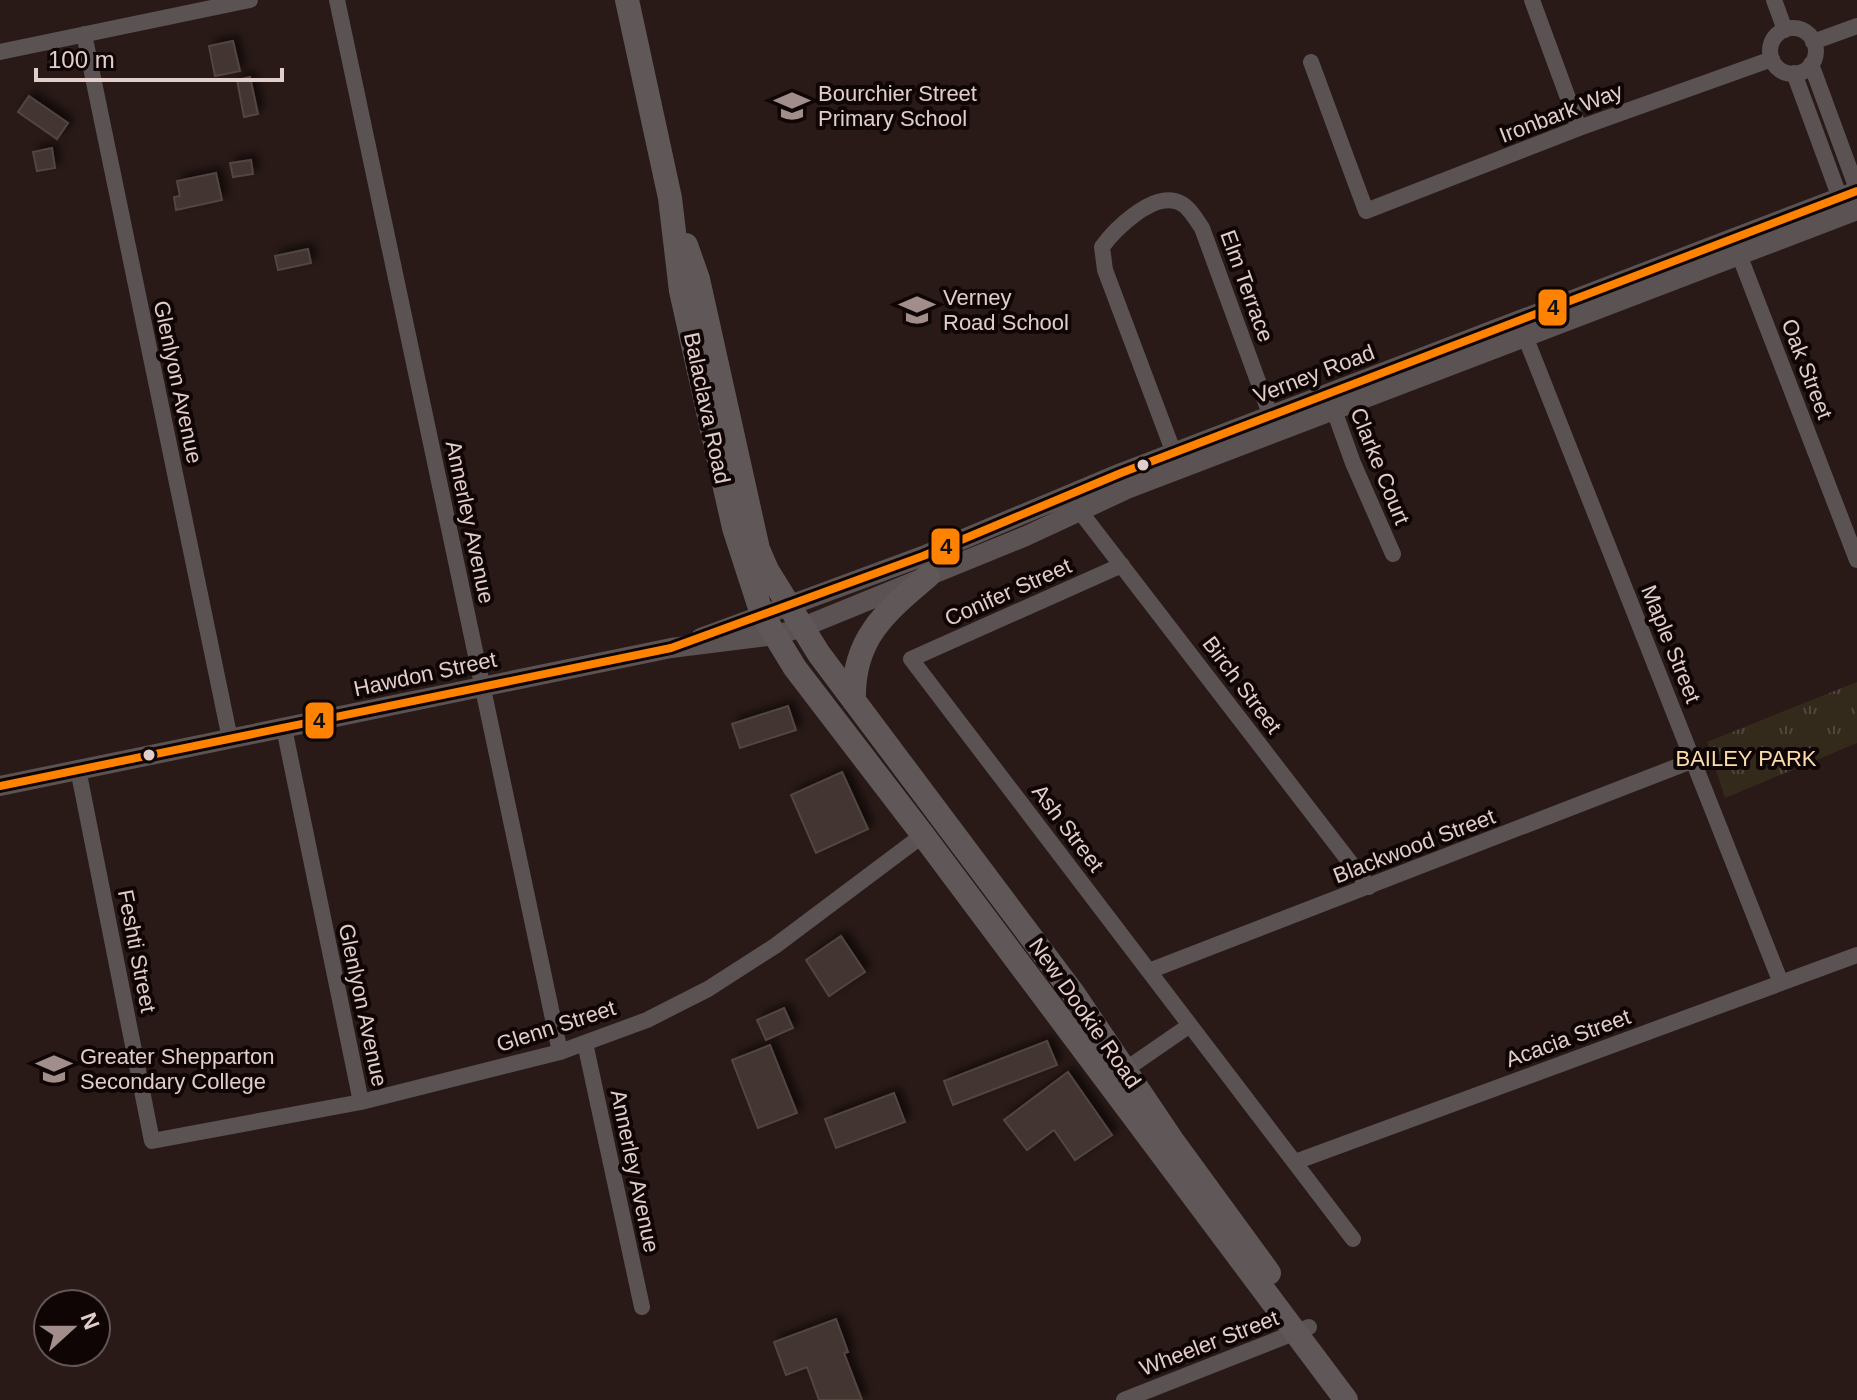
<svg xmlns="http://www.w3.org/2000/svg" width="1857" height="1400" viewBox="0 0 1857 1400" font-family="Helvetica,sans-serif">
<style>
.park{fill:url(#park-tufts)}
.building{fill:#423531;stroke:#524540;stroke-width:2;filter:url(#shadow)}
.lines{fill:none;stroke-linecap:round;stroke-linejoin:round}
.minor{stroke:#5a5253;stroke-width:16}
.tertiary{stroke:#5a5253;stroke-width:20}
.secondary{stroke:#5f5758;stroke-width:24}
.bus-1-casing{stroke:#0f0504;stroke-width:14}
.bus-1{stroke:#ff8200;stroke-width:8}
.bus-dot{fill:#e1cdca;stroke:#0f0504;stroke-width:3}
.labels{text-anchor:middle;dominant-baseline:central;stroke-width:8;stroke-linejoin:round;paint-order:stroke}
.poi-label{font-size:22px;fill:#e1cdca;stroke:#0f0504;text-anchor:start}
.street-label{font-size:22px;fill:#e1cdca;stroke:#0f0504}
.park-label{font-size:22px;fill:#fadcaa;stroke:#0f0504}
.line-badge{stroke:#0f0504;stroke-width:3}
.pale-badge-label{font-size:22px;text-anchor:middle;font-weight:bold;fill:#111}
</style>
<defs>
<pattern id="park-tufts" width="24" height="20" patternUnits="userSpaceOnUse" patternTransform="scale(2)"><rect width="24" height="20" fill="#332a1c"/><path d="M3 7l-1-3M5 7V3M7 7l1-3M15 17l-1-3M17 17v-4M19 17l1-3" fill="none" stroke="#50483c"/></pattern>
<filter id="shadow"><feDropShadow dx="5.5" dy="-5.5" stdDeviation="4" flood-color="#0009"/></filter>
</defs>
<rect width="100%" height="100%" fill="#291a17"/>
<!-- park -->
<path class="park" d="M1857,682V743L1725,798L1707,742Z"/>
<!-- building -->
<path class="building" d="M233,41L240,71L215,76L209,46Z
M250,77L258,114L244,117L237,80Z
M29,96L68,123L57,139L18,112Z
M52,148L55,168L37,171L33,152Z
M251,160L253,174L233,177L230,163Z
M216,173L222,200L176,210L174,197L180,196L177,181Z
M308,249L311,263L278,270L275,256Z
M788,706L796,730L740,748L732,724Z
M842,772L868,829L816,853L791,795Z
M841,936L865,972L829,996L806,960Z
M784,1008L793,1028L766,1040L757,1020Z
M1047,1041L1057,1065L953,1105L944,1081Z
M770,1045L797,1113L758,1128L732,1060Z
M1068,1072L1112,1135L1075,1160L1054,1130L1027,1150L1004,1120Z
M894,1093L905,1122L836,1148L825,1119Z
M836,1319L848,1352L844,1353L862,1400H819L807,1367L786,1375L774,1342Z"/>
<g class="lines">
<!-- minor -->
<path class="minor" d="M337,0L560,1052
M1532,0L1579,128
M1774,0L1785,30
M1770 51a23 23 0 1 1 46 0a23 23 0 1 1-46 0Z
M84,34L230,739
M1813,42L1857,26
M0,52L250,0
M1311,62L1366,211L1579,128L1772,59
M1811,64L1857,189
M1794,73L1844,209
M1735,244L1857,560
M1521,326L1781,983
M1330,399L1353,463L1393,554
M1178,464L1105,270L1102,247C1115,229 1150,195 1175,201C1188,204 1195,218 1202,228L1274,425
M1079,510L1369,887
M1122,565L911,659L1353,1239
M284,728L361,1102
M78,769L152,1141L361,1102L560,1052L647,1020L708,989L775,946L923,835
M1149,971L1694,760
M585,1043L642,1307
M1119,1074L1190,1025
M1295,1162L1857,955
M1124,1400L1309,1327"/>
<!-- tertiary -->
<path class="tertiary" d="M701,638L923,556L1121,473L1857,191
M0,786L671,648L776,635L803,627L1026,536L1127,489L1857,210"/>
<!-- secondary -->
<path class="secondary" d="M627,0L670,198L681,291L734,528L762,614L795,668L923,835L1346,1400
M686,245L698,279L758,549L767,570L819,654L1073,993L1172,1140L1269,1273
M854,701C852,640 884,613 928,576"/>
<!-- bus-1 casing -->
<g class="bus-1-casing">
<path id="bus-1" d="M0,786L671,648L923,556L1121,473L1857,191"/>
</g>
<!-- bus-1 -->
<use href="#bus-1" class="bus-1"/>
</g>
<!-- icons -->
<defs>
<g id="school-bare" transform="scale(2.76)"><path d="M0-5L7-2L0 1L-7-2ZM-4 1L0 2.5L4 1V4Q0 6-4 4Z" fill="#a18e8b" stroke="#0f0504" stroke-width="2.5" paint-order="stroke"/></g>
</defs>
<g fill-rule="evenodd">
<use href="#school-bare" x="792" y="106"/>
<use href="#school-bare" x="917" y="310"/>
<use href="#school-bare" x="54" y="1069"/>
</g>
<!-- markers -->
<g class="bus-dot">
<circle cx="1143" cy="465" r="7"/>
<circle cx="149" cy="755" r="7"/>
</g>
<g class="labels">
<!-- poi labels -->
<g class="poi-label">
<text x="818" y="93">Bourchier Street<tspan x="818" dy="25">Primary School</tspan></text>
<text x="943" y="297">Verney<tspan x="943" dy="25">Road School</tspan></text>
<text x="80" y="1056">Greater Shepparton<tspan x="80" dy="25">Secondary College</tspan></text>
</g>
<!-- street labels -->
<g class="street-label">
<text transform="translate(1561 113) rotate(-21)">Ironbark Way</text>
<text transform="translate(1247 286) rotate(70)">Elm Terrace</text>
<text transform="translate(1807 369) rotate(69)">Oak Street</text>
<text transform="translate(1314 374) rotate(-21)">Verney Road</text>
<text transform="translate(178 382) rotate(78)">Glenlyon Avenue</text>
<text transform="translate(707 408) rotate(78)">Balaclava Road</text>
<text transform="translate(1380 466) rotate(68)">Clarke Court</text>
<text transform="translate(470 522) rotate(78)">Annerley Avenue</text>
<text transform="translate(1008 592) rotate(-24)">Conifer Street</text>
<text transform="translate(1671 644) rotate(68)">Maple Street</text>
<text transform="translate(425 674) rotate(-12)">Hawdon Street</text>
<text transform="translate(1242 685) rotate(53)">Birch Street</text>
<text transform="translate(1068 828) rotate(53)">Ash Street</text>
<text transform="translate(1414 846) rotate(-21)">Blackwood Street</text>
<text transform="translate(137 951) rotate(79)">Feshti Street</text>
<text transform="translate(363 1005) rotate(78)">Glenlyon Avenue</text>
<text transform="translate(1085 1013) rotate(55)">New Dookie Road</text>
<text transform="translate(556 1026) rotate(-18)">Glenn Street</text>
<text transform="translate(1568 1038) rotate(-20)">Acacia Street</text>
<text transform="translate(635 1171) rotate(78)">Annerley Avenue</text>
<text transform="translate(1209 1343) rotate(-21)">Wheeler Street</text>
</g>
<!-- park labels -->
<g class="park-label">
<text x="1746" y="758">BAILEY PARK</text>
</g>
</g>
<g class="line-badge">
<rect x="1537" y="288" width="31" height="39" rx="8" fill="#ff8200"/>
<rect x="930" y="527" width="31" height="39" rx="8" fill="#ff8200"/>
<rect x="304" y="701" width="31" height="39" rx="8" fill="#ff8200"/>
</g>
<g class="pale-badge-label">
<text x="1553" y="315">4</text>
<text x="946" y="554">4</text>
<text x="319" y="728">4</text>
</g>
<!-- north arrow -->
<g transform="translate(72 1328) rotate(69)"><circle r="38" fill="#0f0504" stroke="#635553" stroke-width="2"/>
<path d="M0-6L14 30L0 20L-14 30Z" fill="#a18e8b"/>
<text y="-12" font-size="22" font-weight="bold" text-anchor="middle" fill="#e1cdca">N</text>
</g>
<!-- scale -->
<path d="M36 68v12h246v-12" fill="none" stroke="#e1cdca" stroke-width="4"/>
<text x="48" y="68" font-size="24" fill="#e1cdca" stroke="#0f0504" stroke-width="6" paint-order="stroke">100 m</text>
</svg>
